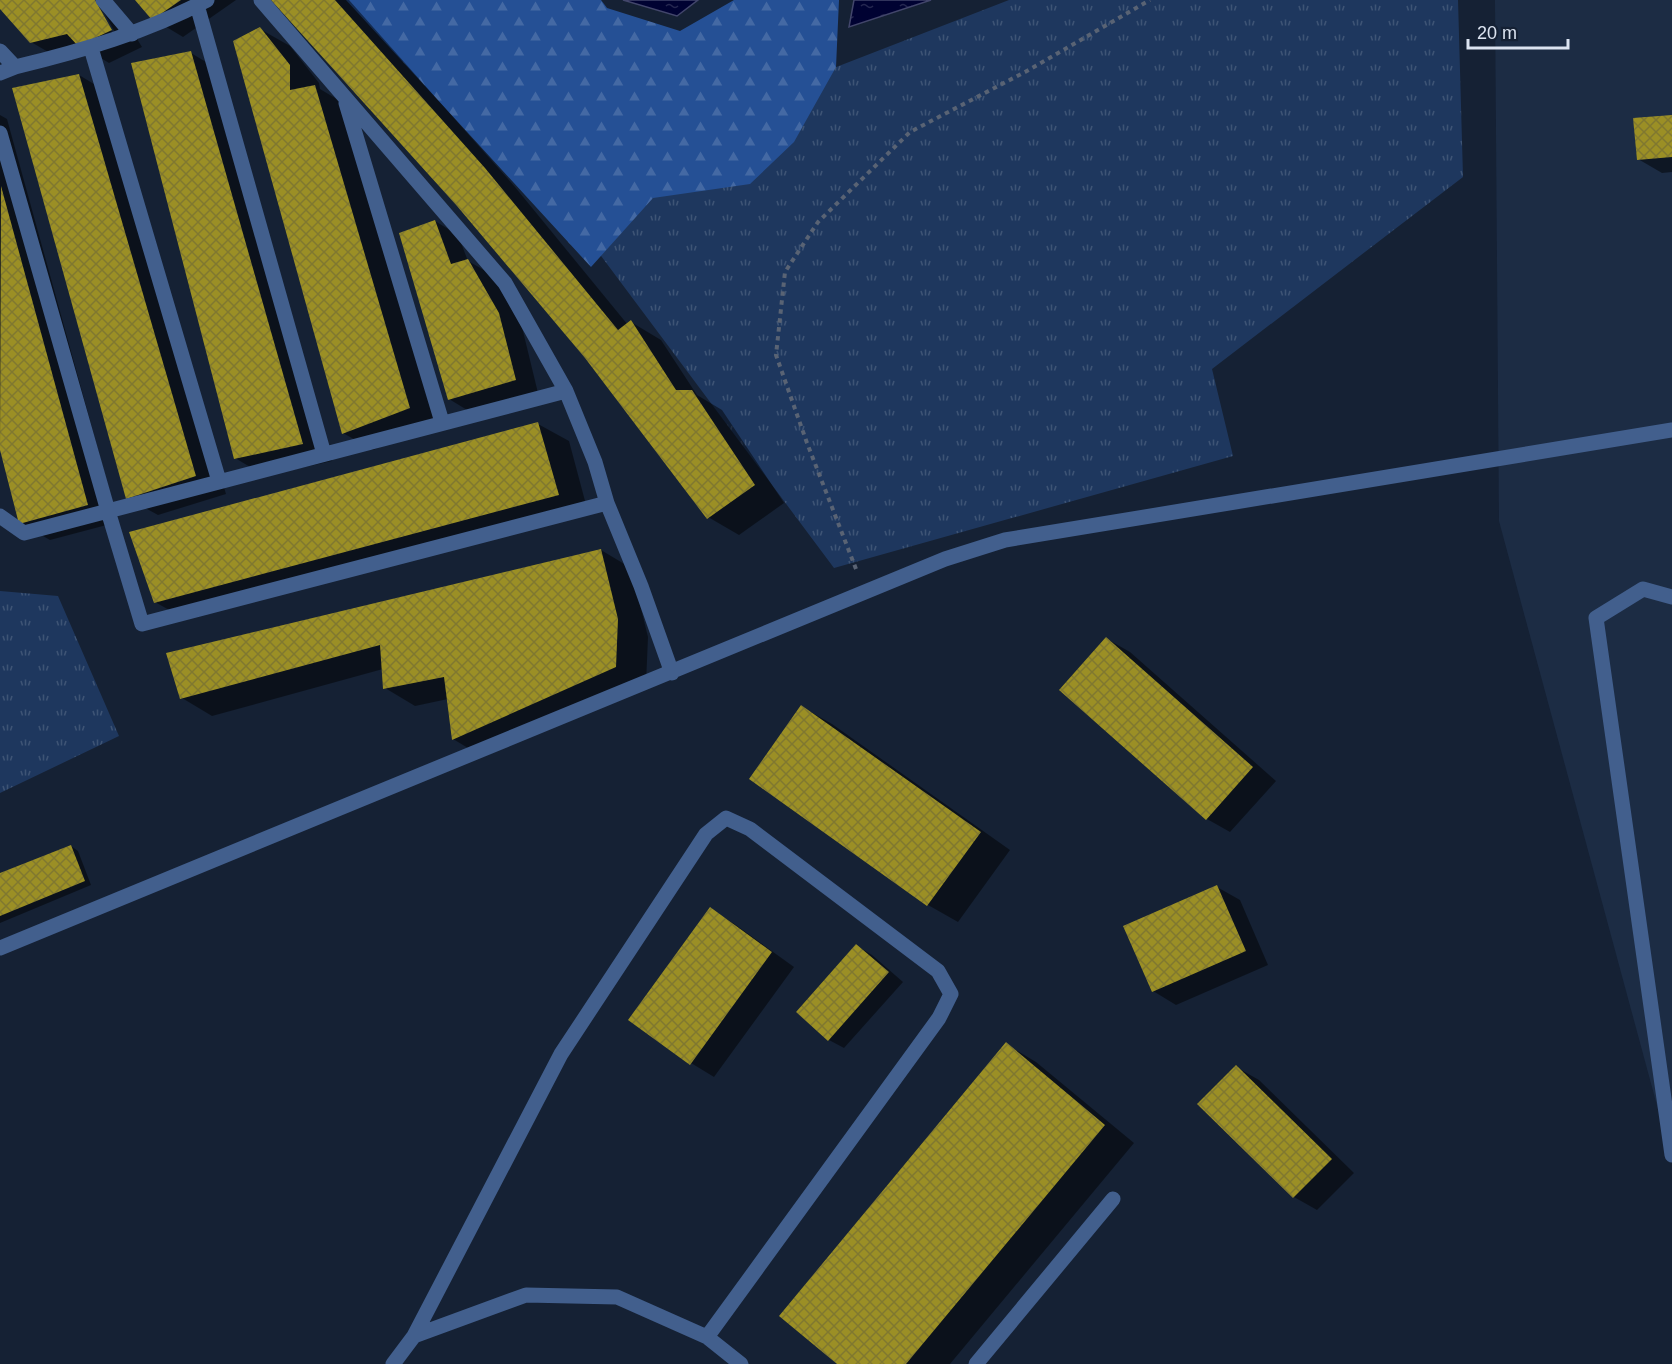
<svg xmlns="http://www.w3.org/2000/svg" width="1672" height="1364" viewBox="0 0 1672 1364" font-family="Arial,sans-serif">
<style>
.built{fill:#1c2c44}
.grass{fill:url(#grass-tufts)}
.forest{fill:url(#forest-firs)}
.water{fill:url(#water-ripples);stroke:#42466b;stroke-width:1.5}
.shadow{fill:#0007}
.building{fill:url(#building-cross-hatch)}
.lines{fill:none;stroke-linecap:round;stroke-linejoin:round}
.path{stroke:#596374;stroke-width:4;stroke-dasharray:4.5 4.5;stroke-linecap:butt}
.service{stroke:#425f8d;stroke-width:15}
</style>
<defs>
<pattern id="grass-tufts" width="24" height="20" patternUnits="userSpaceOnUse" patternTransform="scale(1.5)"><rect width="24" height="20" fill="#1e375e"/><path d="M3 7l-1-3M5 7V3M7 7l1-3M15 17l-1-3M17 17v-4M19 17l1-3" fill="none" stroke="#3e5475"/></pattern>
<pattern id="forest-firs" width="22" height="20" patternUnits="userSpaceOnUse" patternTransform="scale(1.5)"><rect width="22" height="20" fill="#255095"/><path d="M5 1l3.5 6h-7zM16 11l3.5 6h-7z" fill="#4469a4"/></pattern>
<pattern id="water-ripples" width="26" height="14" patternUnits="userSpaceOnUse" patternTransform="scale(1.5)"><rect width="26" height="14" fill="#000232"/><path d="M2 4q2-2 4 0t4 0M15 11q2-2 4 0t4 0" fill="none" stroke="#252750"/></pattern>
<pattern id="building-cross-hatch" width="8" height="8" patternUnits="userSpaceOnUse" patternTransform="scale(1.5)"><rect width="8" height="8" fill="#9b8f25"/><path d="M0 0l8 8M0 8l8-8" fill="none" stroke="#807830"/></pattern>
</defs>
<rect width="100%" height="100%" fill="#152134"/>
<!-- built -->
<path class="built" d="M1495,0H1672V1161L1499,521Z"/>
<!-- grass -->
<path class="grass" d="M1009,0H1458L1463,177L1212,369L1233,456L834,568L566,209L813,76Z
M0,591L58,596L119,736L0,793Z"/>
<!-- forest -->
<path class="forest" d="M346,0H601L607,8L680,31L734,0H839L836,67L794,142L750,184L653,198L591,267Z"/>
<!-- water -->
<path class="water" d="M623,0H698L677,16Z
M854,0H931L849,27Z"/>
<!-- shadow -->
<path class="shadow" d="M0,0H93L115,37L117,36L97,0L119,10L142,47L109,63L91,52L62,60L31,42L0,7Z
M137,0H236L183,37L153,19Z
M273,0H349L515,187L628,325L631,322L661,340L697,395L722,410L784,503L739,535L708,517L586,357L459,205Z
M260,29L290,46L319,83L320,89L345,104L439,425L373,450L343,433Z
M191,53L221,71L332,461L265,476L235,458Z
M79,75L109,93L226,494L158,515L127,498Z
M0,115L7,119L118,522L50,540L20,523L0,444Z
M1672,116V172L1662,173L1638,159Z
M435,221L458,235L468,261L491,274L522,327L538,393L472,413L449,399Z
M538,424L569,441L588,512L185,619L155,602Z
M601,550L631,568L648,637L646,684L483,757L453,739L448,699L415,706L385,688L383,669L212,716L182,698Z
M1107,639L1130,652L1276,781L1230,832L1207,819L1061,690Z
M802,707L832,724L1010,850L958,922L928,905L751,778Z
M71,846L78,851L91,885L0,923V875Z
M1217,887L1240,900L1268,965L1176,1005L1153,991Z
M710,909L733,923L794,967L714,1077L691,1063Z
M857,946L872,955L903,982L844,1048L829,1040Z
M1006,1044L1036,1062L1134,1143L950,1364H840Z
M1236,1067L1259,1080L1354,1173L1317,1210L1294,1197L1200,1104Z"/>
<!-- building -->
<path class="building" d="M0,0H95L112,30L78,46L67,34L30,43L0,9Z
M135,0H181L152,20Z
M271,0H335L485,168L618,330L631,320L676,390H692L755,485L707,519L585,358L457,206Z
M260,27L290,65V90L315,85L410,408L342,434L233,41Z
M191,51L303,444L234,459L131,63Z
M79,74L196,476L126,499L12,88Z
M1672,115V157L1637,160L1633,118Z
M1,186L88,505L19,524L0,450Z
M435,220L451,264L468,259L499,313L516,380L448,400L399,233Z
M538,422L559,495L154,603L129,532Z
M601,549L618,619L616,667L452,740L444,677L383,689L380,645L180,699L166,653Z
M1106,637L1253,767L1206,820L1059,690Z
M801,705L981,832L927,906L749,779Z
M71,845L85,881L0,916V873Z
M1217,885L1246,951L1152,992L1123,926Z
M710,907L772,952L690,1065L628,1020Z
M856,944L889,972L828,1041L796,1012Z
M1006,1042L1105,1125L906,1364H837L779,1316Z
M1236,1065L1332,1159L1293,1198L1197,1104Z"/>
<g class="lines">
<!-- path -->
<path class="path" d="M856,569L807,443L776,355L785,272L818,222L910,132L1025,72L1150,0"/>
<!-- service -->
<path class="service" d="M103,0L132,34
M261,0L505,283L566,391L595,462L607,503L641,586L672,673
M197,5L324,454
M91,48L219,481
M0,51L15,67L0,73
M15,67C82,51 146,32 207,0
M346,103L442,422
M0,133L108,511L24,533L0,516
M566,391L108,511L142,624L607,503
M1672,597L1643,589L1596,618L1672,1155
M0,948L945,559L1005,540L1672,430
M707,1337L741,1364
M393,1364L414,1336L561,1054L706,834L726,818L750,829L938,971L951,994L939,1018L707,1337L617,1297L526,1295L414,1336
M976,1364L1113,1199"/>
</g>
<!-- scale -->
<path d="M1468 39v9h100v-9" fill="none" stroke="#dbe3f0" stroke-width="3"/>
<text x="1477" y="39" font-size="18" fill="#dbe3f0" stroke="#152134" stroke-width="4.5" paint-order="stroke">20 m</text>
</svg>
